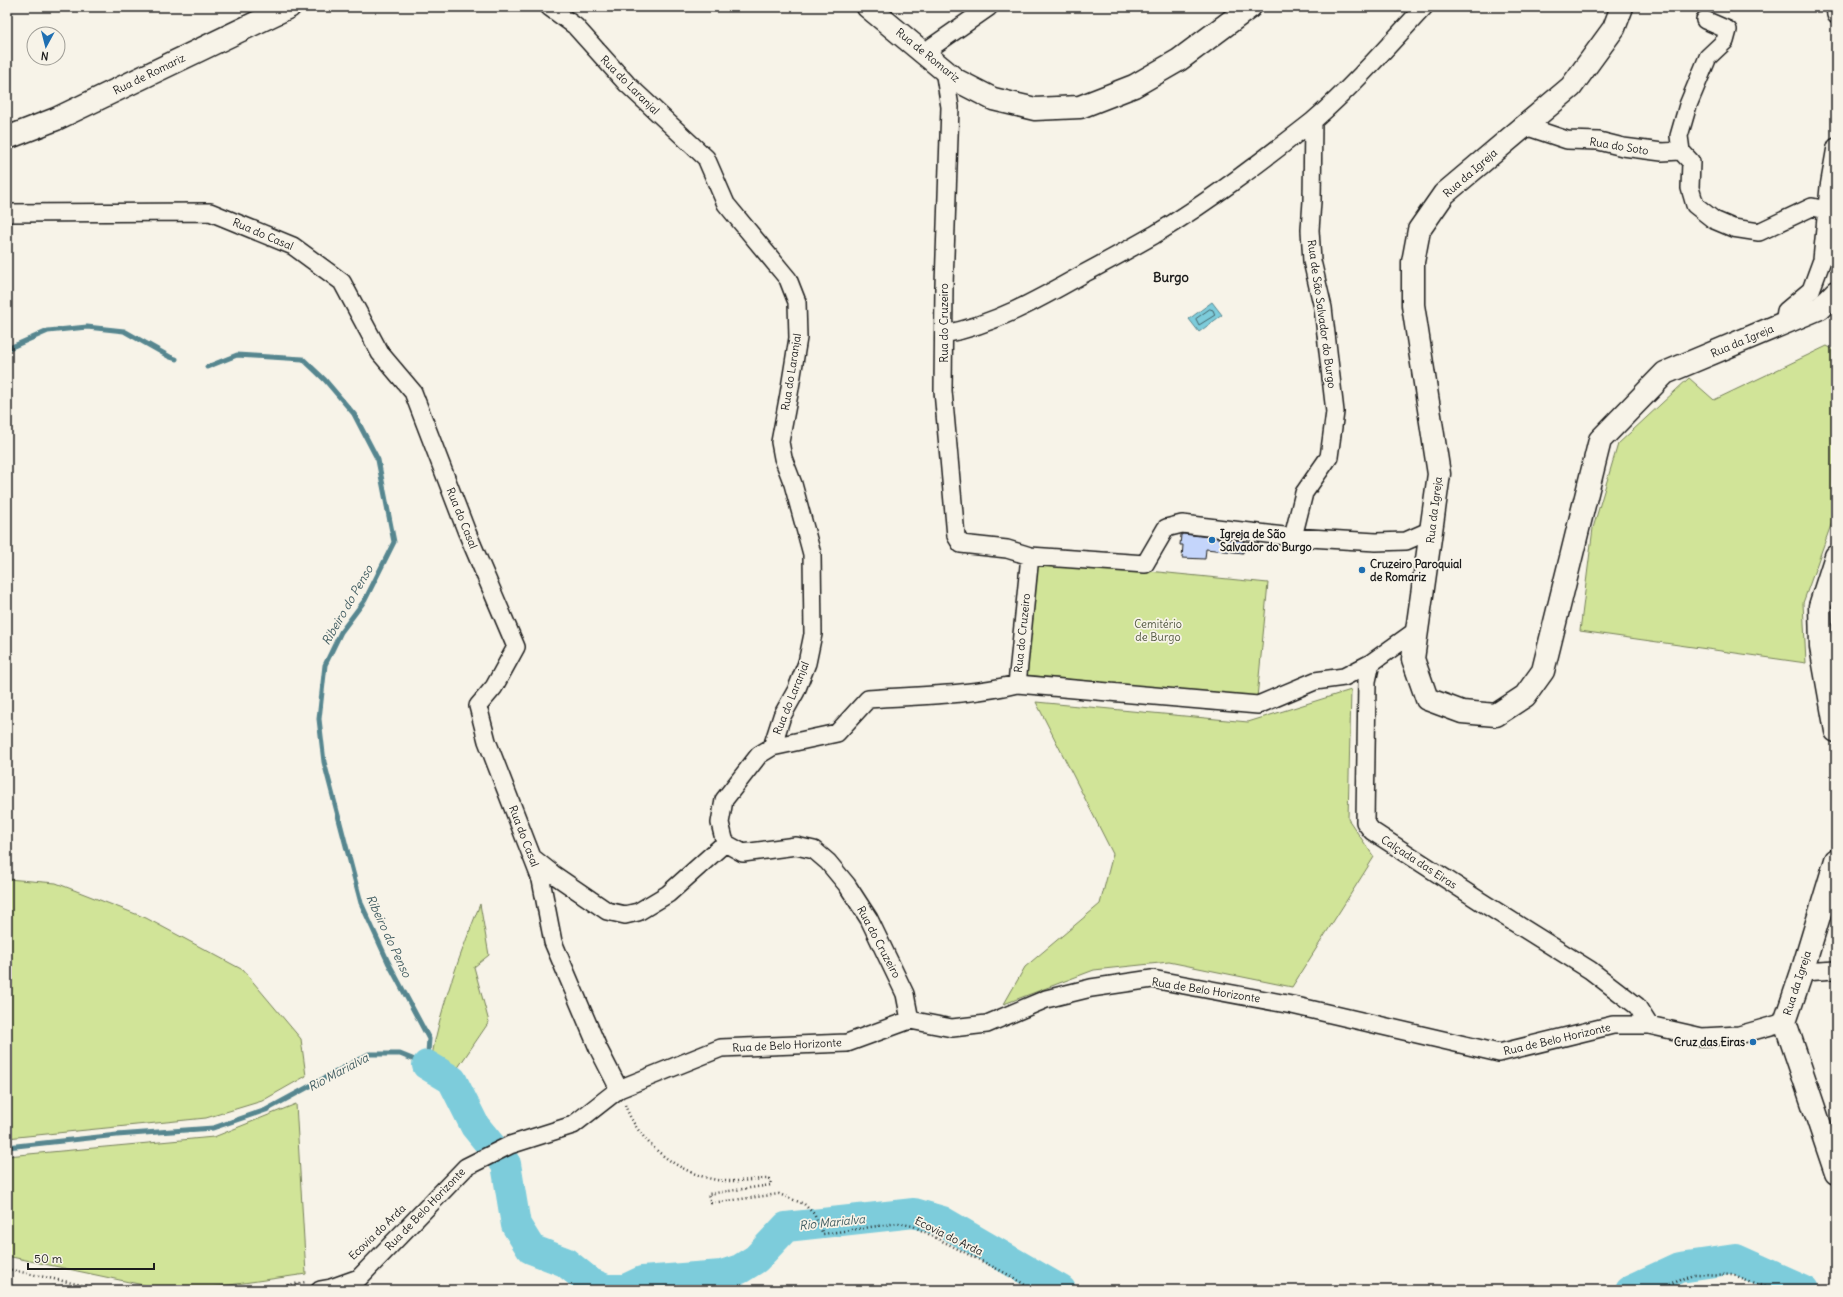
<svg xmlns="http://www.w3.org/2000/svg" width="1843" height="1297" viewBox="0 0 1843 1297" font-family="Delius,sans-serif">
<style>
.green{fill:#d1e498;stroke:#76805a}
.water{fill:#7dccdb;stroke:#56868f}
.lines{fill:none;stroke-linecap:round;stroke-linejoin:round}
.shore{stroke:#436268;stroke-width:1}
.stream{stroke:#56868f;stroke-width:5}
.river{stroke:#7dccdb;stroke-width:30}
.building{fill:#c4d5fb;stroke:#1c1c1c}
.street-casing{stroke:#1c1c1c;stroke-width:20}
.secondary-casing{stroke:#1c1c1c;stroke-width:25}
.path{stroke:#1c1c1c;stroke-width:2.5;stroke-dasharray:1 3;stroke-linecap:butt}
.street{stroke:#f7f3e8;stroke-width:17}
.secondary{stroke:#f7f3e8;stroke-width:22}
.poi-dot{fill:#1f6fb2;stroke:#f7f3e8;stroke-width:1.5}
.labels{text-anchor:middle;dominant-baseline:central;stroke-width:3.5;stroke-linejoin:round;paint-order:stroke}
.street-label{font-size:11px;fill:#1c1c1c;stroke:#f7f3e8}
.poi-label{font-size:11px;font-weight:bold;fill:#1c1c1c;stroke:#f7f3e8;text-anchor:start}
.park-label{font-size:11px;fill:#525841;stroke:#f7f3e8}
.water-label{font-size:12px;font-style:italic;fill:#3e5a5f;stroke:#f7f3e8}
.quarter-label{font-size:13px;font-weight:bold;fill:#1c1c1c;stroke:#f7f3e8}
</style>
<rect width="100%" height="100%" fill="#f7f3e8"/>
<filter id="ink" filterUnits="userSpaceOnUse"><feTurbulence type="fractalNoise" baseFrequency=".025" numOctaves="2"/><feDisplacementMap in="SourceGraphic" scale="8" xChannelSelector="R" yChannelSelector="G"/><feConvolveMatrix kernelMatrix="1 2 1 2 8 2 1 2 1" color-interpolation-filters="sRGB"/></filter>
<g filter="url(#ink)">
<!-- green -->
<path class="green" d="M1827,346L1836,351V511L1803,603L1806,663L1580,631L1593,528L1618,444L1689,378L1714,400Z
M1038,560L1268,583L1257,698L1027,675Z
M1351,690L1348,819L1374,857L1292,987L1169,962L1094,970L1004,1004L1025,967L1100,904L1113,854L1036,702L1248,722Z
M7,879L56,883L146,918L243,970L301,1039L306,1076L262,1101L206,1118L7,1138Z
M480,904L489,955L474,967L489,1022L455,1072L431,1061C440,1007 460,955 480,904Z
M296,1104L306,1274L202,1289H162L7,1256V1156L214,1137Z"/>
<!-- water -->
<path class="water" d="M1212,302L1222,315L1199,332L1189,319Z"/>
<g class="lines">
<!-- shore -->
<path class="shore" d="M1210,309L1213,310L1215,315L1199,325L1196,319Z"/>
<!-- stream -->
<path class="stream" d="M7,349L48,331L87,327L124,331L170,357L176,359
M7,1147L117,1135L213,1128L266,1110L369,1054H400L427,1065L429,1039L388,962L361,903L324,762L319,719L325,665L341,632L365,600L394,542L378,460L354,414L325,380L303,359L237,355L207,367"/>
<!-- river -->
<path class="river" d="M427,1065L452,1080L475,1126L506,1164L516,1225L531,1249L565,1262L591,1283L606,1289H625L642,1281L722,1275L740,1269L756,1259L786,1227L914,1213L942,1221L1061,1290
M1630,1290L1680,1267L1736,1259L1805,1290"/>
</g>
<!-- building -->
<path class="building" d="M1183,534L1244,541L1243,553L1206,549L1205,559L1182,558L1183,545H1180L1181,535Z"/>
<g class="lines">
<!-- street casing -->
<g class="street-casing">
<path id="street" d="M549,7L575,26L627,84L706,158L726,204L788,279L797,302L798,338L789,394L780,442L783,458L793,484L812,554L813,634L807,663L796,691L782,716L772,747
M1835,7L1836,15
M923,53L989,7
M944,70L950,107L944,285L943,391L956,536L961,544L1007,549L1030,556L1145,564L1166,528L1182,524L1293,537L1376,542L1406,541L1431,530
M1525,126L1567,140L1599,141L1623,147L1662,152L1681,151
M1681,151L1691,162L1690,188L1695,205L1714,220L1733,228L1759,232L1812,207L1827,210
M1681,151L1679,136L1688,105L1708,57L1725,41L1728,30L1705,20
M7,213L210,212L293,246L342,282L380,353L413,392L466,530L516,647L494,687L478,706L487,741L541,880L553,942L598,1048L619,1089
M1784,323L1786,311L1811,290L1822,260L1829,187L1836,147
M944,334C994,325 1041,298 1085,273C1108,261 1131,248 1154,235C1210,201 1262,161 1313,121
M1293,537L1304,493L1329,457L1335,412L1323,308L1312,261L1310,230L1312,201L1313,121C1353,86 1388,46 1424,7
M1417,630L1371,663L1367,681L1365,822L1372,831L1480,901L1590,970L1637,1006L1649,1025
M1017,684L1030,556
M533,858L553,874L607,911L625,915L638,912L668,894L725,843
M1802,972L1836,970
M910,1020L905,994L869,919L847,885L828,862L814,850L796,846L743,853L725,843L720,823L724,800L759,755L772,747L837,733L868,699C918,695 968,696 1017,684L1258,705L1315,681L1344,677L1371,663
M320,1290L331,1288L359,1278L466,1167L510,1145L573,1125L619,1089L721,1048L847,1043L910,1020L952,1028L987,1024L1046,999L1091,988L1152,979L1292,1005L1499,1053L1613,1025H1649L1702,1037L1739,1035L1785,1022"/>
</g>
<!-- secondary casing -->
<g class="secondary-casing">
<path id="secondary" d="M868,7L956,80L993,99L1035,109L1080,107L1134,86L1179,60L1250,7
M1622,7L1614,28L1571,87L1444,194L1419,230L1413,262V305L1439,474L1413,659L1427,699L1462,712L1496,715L1525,696L1543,671L1600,440L1665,373L1820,308L1836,292
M7,138L56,119L289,7
M1836,556L1820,606L1821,647L1836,731
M1836,860L1802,972L1785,1022L1836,1173"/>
</g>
<!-- path -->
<path class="path" d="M625,1105C639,1143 677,1173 717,1180C733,1183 753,1179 770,1179L771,1185L708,1194L711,1203L779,1194L804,1204L814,1214L823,1234L898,1223L913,1226L1009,1275L1033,1290
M7,1269L105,1290
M260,1290L306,1282
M1658,1290L1694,1274L1734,1275L1773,1290"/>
<!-- street -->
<use href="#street" class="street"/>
<!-- secondary -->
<use href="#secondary" class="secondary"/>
</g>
</g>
<!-- markers -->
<g class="poi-dot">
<circle cx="1212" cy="540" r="4"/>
<circle cx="1362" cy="570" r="4"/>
<circle cx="1753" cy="1042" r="4"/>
</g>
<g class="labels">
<!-- street labels -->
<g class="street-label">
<text transform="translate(928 55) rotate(39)">Rua de Romariz</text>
<text transform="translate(149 74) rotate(-26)">Rua de Romariz</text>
<text transform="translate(630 85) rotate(45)">Rua do Laranjal</text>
<text transform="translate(1619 146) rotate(9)">Rua do Soto</text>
<text transform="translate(1470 173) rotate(-41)">Rua da Igreja</text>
<text transform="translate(263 234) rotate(23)">Rua do Casal</text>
<text transform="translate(1322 314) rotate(82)">Rua de São Salvador do Burgo</text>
<text transform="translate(944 323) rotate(-90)">Rua do Cruzeiro</text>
<text transform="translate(1742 341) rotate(-23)">Rua da Igreja</text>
<text transform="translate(791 372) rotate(-81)">Rua do Laranjal</text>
<text transform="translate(1434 510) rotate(-83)">Rua da Igreja</text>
<text transform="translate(462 518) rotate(68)">Rua do Casal</text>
<text transform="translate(1022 633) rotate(-84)">Rua do Cruzeiro</text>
<text transform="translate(791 698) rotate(-68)">Rua do Laranjal</text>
<text transform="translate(524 836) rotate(69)">Rua do Casal</text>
<text transform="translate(1419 862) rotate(33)">Calçada das Eiras</text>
<text transform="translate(879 942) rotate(62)">Rua do Cruzeiro</text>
<text transform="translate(1797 983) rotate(-72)">Rua da Igreja</text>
<text transform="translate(1206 990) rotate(9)">Rua de Belo Horizonte</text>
<text transform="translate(1557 1039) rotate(-13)">Rua de Belo Horizonte</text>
<text transform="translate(787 1045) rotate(-3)">Rua de Belo Horizonte</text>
<text transform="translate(425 1209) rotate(-46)">Rua de Belo Horizonte</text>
<text transform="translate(377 1232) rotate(-44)">Ecovia do Arda</text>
<text transform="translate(949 1236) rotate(26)">Ecovia do Arda</text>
</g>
<!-- poi labels -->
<g class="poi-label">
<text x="1220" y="534">Igreja de São<tspan x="1220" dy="13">Salvador do Burgo</tspan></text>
<text x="1370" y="564">Cruzeiro Paroquial<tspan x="1370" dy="13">de Romariz</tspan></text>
<text x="1745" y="1042" text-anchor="end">Cruz das Eiras</text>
</g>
<!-- park labels -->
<g class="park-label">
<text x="1158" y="624">Cemitério<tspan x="1158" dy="13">de Burgo</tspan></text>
</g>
<!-- water labels -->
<g class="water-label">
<text transform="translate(347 605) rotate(-60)">Ribeiro do Penso</text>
<text transform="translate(389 936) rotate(65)">Ribeiro do Penso</text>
<text transform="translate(338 1072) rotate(-28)">Rio Marialva</text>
<text transform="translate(832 1222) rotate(-6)">Rio Marialva</text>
</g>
<!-- quarter labels -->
<g class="quarter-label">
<text x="1171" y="277">Burgo</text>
</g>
</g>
<!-- margin -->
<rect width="1843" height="1297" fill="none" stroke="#f7f3e8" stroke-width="24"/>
<rect x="12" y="12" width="1819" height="1273" fill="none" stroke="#1c1c1c" stroke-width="1.5" filter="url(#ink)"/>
<!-- north arrow -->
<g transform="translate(46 46) rotate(187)"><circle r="19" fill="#f7f3e8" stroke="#9f9d96"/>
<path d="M0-3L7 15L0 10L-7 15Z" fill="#1f6fb2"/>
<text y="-6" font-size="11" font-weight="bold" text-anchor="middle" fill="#1c1c1c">N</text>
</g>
<!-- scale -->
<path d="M28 1263v6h126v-6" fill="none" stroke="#1c1c1c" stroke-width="2"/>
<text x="34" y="1263" font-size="12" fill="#1c1c1c" stroke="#f7f3e8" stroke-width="3" paint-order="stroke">50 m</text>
</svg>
